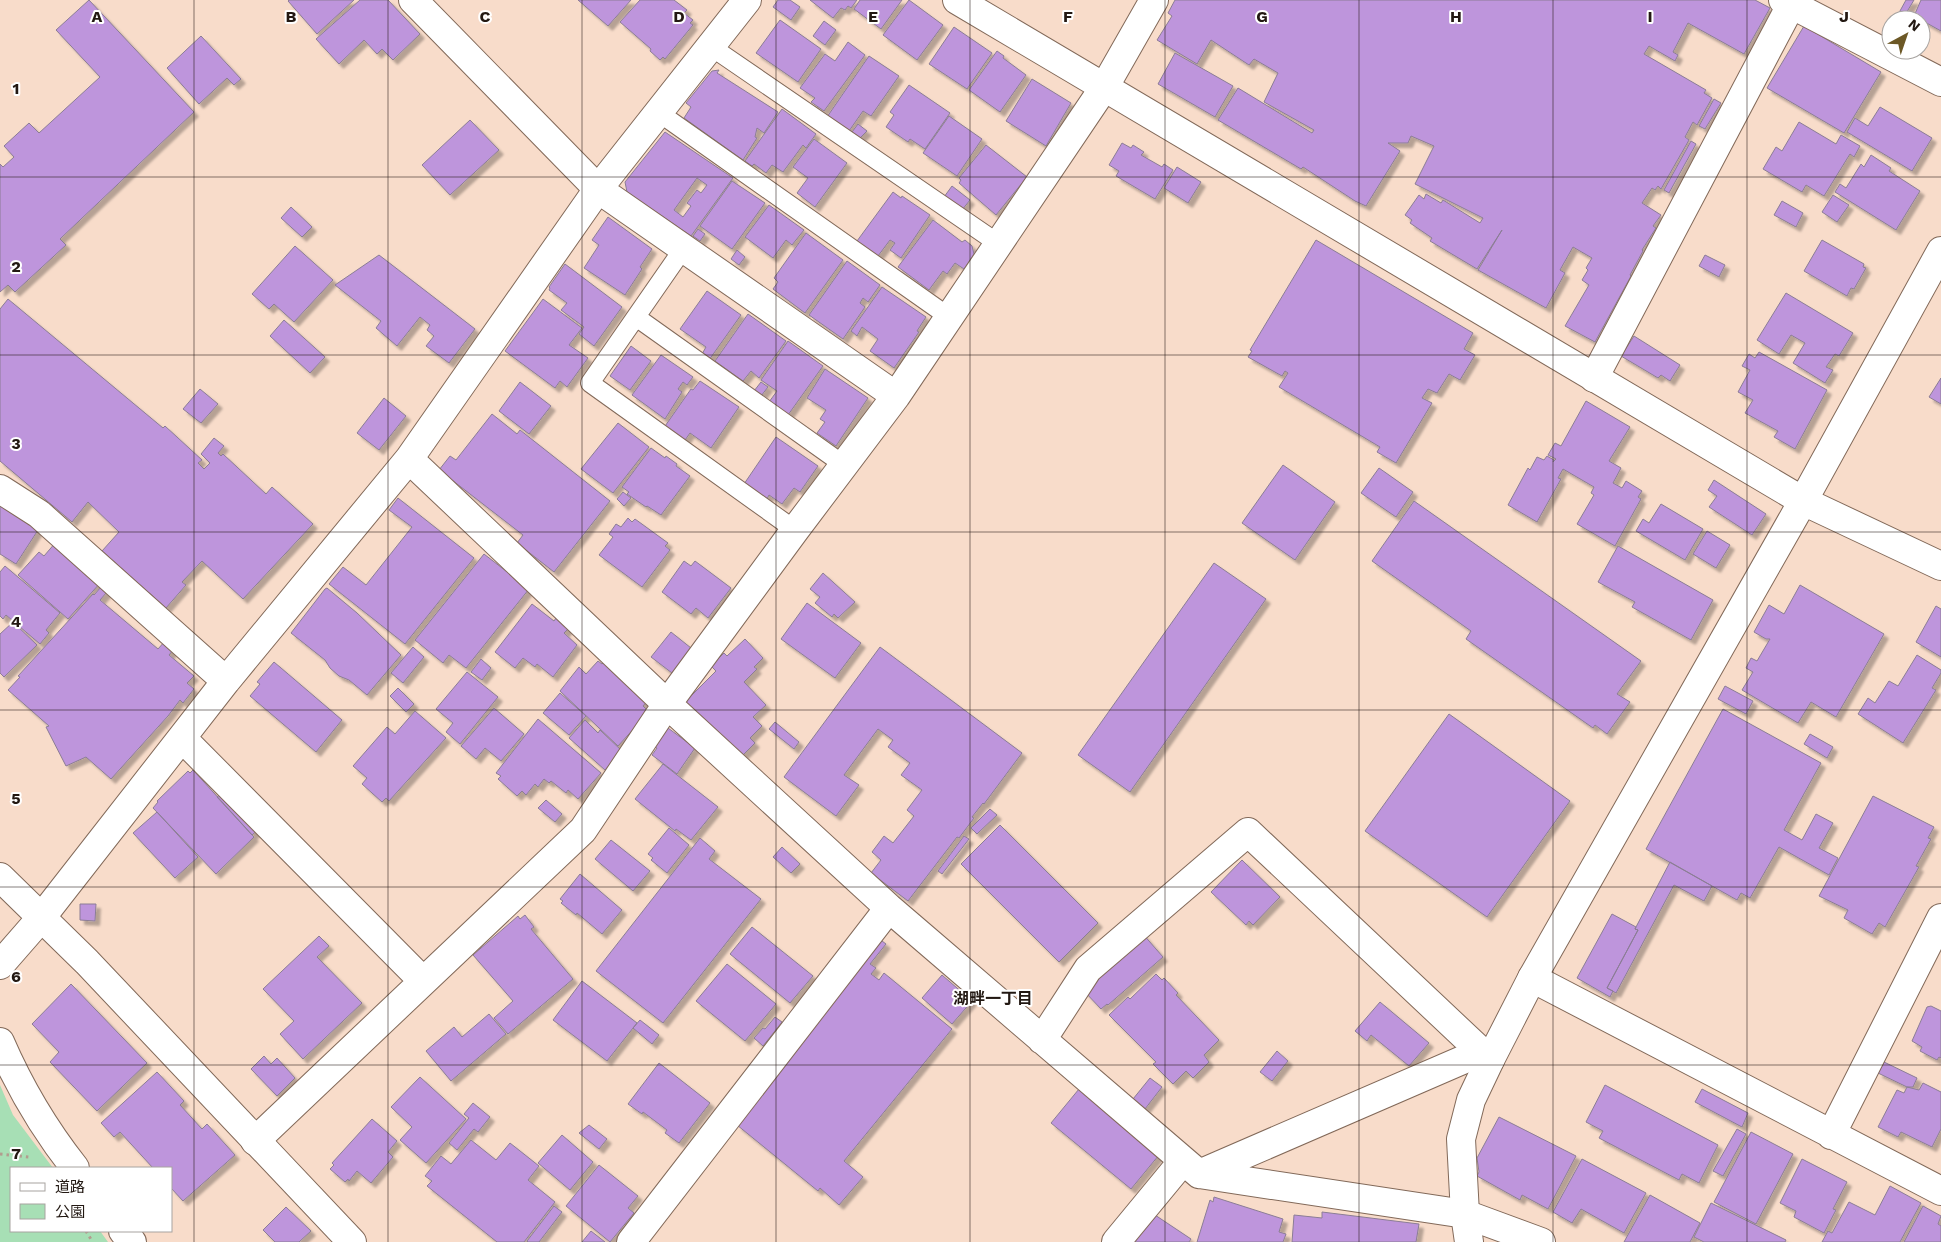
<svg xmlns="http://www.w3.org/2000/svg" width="1941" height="1242" viewBox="0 0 1941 1242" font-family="'Work Sans','Noto Sans JP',sans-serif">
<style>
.green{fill:#a7dfb5}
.building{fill:#be95dc;stroke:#8b7d95;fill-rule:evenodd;filter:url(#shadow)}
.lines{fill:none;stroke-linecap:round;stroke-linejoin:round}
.service-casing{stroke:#826959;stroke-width:20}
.minor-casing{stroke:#826959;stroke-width:30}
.tertiary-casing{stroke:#826959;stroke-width:30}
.path{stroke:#b29c8e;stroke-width:3;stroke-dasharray:2.5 4;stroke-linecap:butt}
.service{stroke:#fff;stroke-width:18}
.minor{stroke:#fff;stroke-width:28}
.tertiary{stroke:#fff;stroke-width:28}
.grid{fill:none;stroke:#221812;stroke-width:1;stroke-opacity:0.55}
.labels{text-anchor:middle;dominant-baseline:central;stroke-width:4;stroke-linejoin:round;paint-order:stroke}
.neighbourhood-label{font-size:16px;font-weight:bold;fill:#221812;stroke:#fff}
.grid-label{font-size:16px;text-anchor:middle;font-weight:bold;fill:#221812;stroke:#fff;stroke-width:4;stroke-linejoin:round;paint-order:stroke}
</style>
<defs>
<filter id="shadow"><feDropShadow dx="4.5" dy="4.5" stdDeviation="1" flood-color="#0004"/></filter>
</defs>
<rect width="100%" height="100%" fill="#f8dcca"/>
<!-- green -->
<path class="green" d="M0,1085L13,1115L53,1168H11V1231H100L108,1242H0Z"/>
<!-- building -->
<path class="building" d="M89,0L194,112L60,239L66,245L15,292L8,285L0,292V164L3,167L14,157L4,146L29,123L39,133L100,77L56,30Z
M289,0H354L317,34L288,1Z
M360,0H388L420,34L393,60L382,49L377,54L364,40L339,64L316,39Z
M578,0H631L608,26Z
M640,0H674L687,10L684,13L693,20L690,23L693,25L665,59L663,57L660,60L650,51L651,49L620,22Z
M778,0H790L800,7L791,20L773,7Z
M810,0H857L851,8L848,6L845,10L841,8L833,18Z
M860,0H902L881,29L854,9Z
M909,0L943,25L917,60L883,35Z
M1175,0H1755L1770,8L1744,54L1688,23L1673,52L1678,55L1675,61L1649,46L1644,54L1706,90L1704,93L1712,98L1697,125L1693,122L1685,137L1689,140L1661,189L1658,186L1655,190L1652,188L1642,203L1661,215L1653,226L1656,228L1642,250L1643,251L1630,275L1631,276L1595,342L1565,326L1589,285L1582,280L1588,270L1586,268L1592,258L1573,247L1560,270L1565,273L1546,308L1478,270L1502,230L1477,269L1430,241L1432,238L1410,223L1412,220L1405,215L1419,195L1424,199L1426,194L1441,203L1443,200L1480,223L1483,218L1415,184L1434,146L1411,136L1408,143H1388L1400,151L1366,206L1355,201L1303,167L1301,169L1218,120L1238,88L1312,133L1314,130L1264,102L1278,73L1254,59L1249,65L1211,40L1197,64L1157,40L1172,16L1168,13Z
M1906,0H1914L1902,20H1895Z
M1921,0H1941V31L1914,16Z
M780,20L821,49L798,82L756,53Z
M824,21L836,30L825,45L813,36Z
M1804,26L1881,72L1844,133L1767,88Z
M954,27L992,53L967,89L929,64Z
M201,36L241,79L234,85L227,78L199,104L167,68Z
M848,42L865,55L824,111L811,102L815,98L800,88L825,54L835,61Z
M997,51L1004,56L1003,58L1026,75L1000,112L969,90Z
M1175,53L1233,86L1215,117L1158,84Z
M869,56L899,76L871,116L863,111L849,131L827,117Z
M719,70L717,73L778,112L764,133L757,128L755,137L757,138L743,160L684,118L691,107L686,103L712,71Z
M1032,79L1071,103L1046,146L1006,121Z
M909,85L950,113L925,149L910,139L908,142L886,127L894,115L890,112Z
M1714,99L1721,103L1705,129L1699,126Z
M1880,107L1932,138L1912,171L1847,132L1855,118L1868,126Z
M782,109L816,134L806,148L803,145L783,172L772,165L766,173L754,164L752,166L745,161Z
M949,116L982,139L957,176L923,153Z
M470,120L499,150L450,195L422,165Z
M1799,122L1836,144L1841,135L1860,146L1854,157L1850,154L1824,196L1806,185L1802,192L1763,169L1776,147L1782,151Z
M858,124L867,131L860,138L852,132Z
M665,132L733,178L691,236L627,192L625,182ZM697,178L707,185L701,193L697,190L687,203L691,206L683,217L674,210Z
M814,139L847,163L815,207L797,193L808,178L793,167Z
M1691,141L1696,144L1669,193L1664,190Z
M1122,143L1131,148L1133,145L1144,152L1141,155L1162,167L1164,164L1173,170L1155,199L1116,176L1119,171L1109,165Z
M986,145L1027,177L996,215L959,183L961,180L959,178Z
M1871,155L1891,168L1889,171L1920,191L1896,230L1835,192L1840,184L1846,188L1861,164L1864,167Z
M1177,167L1201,182L1188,203L1164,188Z
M732,181L765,203L732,249L700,226Z
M952,186L970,200L962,210L944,197Z
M893,192L901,198L902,196L930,215L901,258L890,250L895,243L890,240L878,256L857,241Z
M1833,195L1849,205L1837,222L1822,212Z
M1782,201L1803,213L1796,227L1774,215Z
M769,205L804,230L792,245L786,240L773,258L745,237Z
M291,207L312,227L302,237L281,218Z
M608,217L652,249L640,267L642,269L625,295L584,268L599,245L592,240Z
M933,220L962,242L965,240L972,246L974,254L964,269L955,263L947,274L943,271L929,290L898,267Z
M698,229L705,234L700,241L693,236Z
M806,233L843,260L805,313L773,289L778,282L774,278Z
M1316,240L1473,333L1464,349L1475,355L1460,380L1449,374L1437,393L1428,389L1422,398L1432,403L1396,463L1377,452L1380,447L1279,387L1288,373L1285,371L1282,376L1248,357L1252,351L1250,350Z
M1822,240L1864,264L1863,267L1866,268L1854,289L1851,288L1847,296L1804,271Z
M295,246L333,280L294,322L274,304L269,309L252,294Z
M737,250L745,257L739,265L731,259Z
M379,255L475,329L449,363L426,346L434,336L427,330L430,325L420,317L397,346L376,328L381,321L335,285Z
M1705,255L1725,265L1719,277L1699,266Z
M847,261L880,285L868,302L863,298L860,303L865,307L843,339L809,315Z
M565,264L622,307L594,346L579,334L584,327L561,310L567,303L549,290L550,288L549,287Z
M882,287L926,317L917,331L919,332L894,368L870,351L878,339L862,327L857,336L851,331Z
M707,291L741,315L709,360L702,354L706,347L680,329Z
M1786,293L1853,333L1839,356L1835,354L1826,367L1833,370L1825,383L1793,363L1805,343L1791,335L1779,354L1757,340Z
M8,299L163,428L165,426L202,460L198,463L204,469L210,463L201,454L214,438L224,446L218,453L221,456L223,454L266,494L272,487L313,524L243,599L202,561L182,582L186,585L166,608L102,551L119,532L88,502L72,522L0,461V309Z
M543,299L582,328L569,345L588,358L567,387L560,381L555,388L505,351Z
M748,314L786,341L759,378L751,371L743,381L715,361Z
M284,320L325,357L310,373L270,336Z
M1634,336L1680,365L1670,381L1661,375L1658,378L1621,356Z
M788,341L823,366L788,415L769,402L777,391L761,380Z
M631,346L651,361L630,390L610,376Z
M1759,352L1827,390L1795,449L1774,437L1778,431L1745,413L1753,400L1738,392L1750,370L1742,366L1749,354L1755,358Z
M661,355L693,377L687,385L683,382L678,389L682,392L665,419L632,395Z
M825,369L868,398L836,446L817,433L825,422L820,419L826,410L807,398Z
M1941,378V404L1929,397Z
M700,381L739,407L711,448L690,433L683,443L663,429L691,389L693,390Z
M520,382L551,406L529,434L499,411Z
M761,382L768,387L761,396L754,391Z
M200,389L218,404L201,423L183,409Z
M384,398L406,416L379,450L357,433Z
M1586,401L1630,427L1609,461L1621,468L1613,483L1622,488L1626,481L1642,491L1638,497L1641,499L1615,546L1577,524L1594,495L1591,493L1594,487L1563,469L1558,478L1561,479L1537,522L1508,505L1528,468L1530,470L1537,457L1544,460L1547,456L1554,460L1553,462L1556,459L1548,455L1555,443L1561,446Z
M492,414L517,434L520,430L610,501L554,572L517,543L523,535L439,470L450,456L456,460Z
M618,423L649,447L613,493L581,469Z
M776,437L818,466L800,492L794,488L782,504L769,495L767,499L744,484Z
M651,448L665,458L666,456L677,464L676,466L690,476L661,515L647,506L646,507L627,494L629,492L622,487Z
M1283,465L1335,502L1295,560L1242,523Z
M1379,468L1413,492L1396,517L1361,493Z
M1714,480L1766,514L1752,535L1709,507L1717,496L1708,490Z
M623,492L631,498L624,506L617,499Z
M398,498L474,558L405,644L329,584L343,567L366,585L412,527L389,510Z
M1414,501L1641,661L1617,694L1630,702L1607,734L1595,725L1593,728L1466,639L1471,631L1372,561Z
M0,502L40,527L16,564L0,554Z
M1661,504L1703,529L1685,560L1636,531L1643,519L1649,523Z
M628,518L632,522L635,519L668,543L665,546L670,550L642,587L599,555L613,537L609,534L616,524L621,527Z
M1707,531L1730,545L1716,568L1693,554Z
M56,542L101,582L68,619L18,575L39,552L44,556Z
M1618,546L1713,600L1691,640L1632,607L1635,602L1598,582Z
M484,554L529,589L466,668L449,655L443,663L415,640Z
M684,561L691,566L695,561L731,588L708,618L696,608L691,614L662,592Z
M1214,563L1266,599L1130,792L1078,755Z
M5,566L60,613L46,630L49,633L40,644L6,615L3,619L0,616V572Z
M823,573L855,602L838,618L834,614L832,617L815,603L820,597L810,589Z
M1800,585L1884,634L1836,717L1811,702L1798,723L1742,690L1753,672L1746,668L1751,658L1757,661L1770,639H1766L1754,632L1769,605L1784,614Z
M101,587L107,592L100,600L158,649L165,641L174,649L169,655L194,676L187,683L194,689L183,703L180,700L168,716L111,779L86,757L66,766L46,727L49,726L8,690L20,677L18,676L93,594L94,595Z
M327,588L357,613L401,655L367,695L349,680L339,676L330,668L325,660L291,633L325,589Z
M807,603L861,643L835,678L781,639Z
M532,604L554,621L556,618L569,628L564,633L577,645L553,677L537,664L535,667L523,658L515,668L495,652Z
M1936,606L1941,609V657L1916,642Z
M13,622L37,645L4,677L0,673V634Z
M671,632L691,648L672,673L651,657Z
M745,639L763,658L754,667L757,669L744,682L766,705L753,717L762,726L750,738L755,743L740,758L685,702L716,671L711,666L724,653L727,656Z
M413,647L424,657L403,683L391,673Z
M880,647L1022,753L984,804L983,803L972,817L974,818L959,838L957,837L908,901L871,873L881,860L872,852L884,836L893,843L914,816L907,810L922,790L901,775L910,763L888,747L893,740L878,729L844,775L859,785L836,816L784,777Z
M1917,655L1941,670V673L1932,688L1936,690L1903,743L1858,714L1868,698L1875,703L1889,681L1898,686Z
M481,659L491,668L482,680L471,672Z
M607,659L650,698L643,706L649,712L618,746L560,691L579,667L586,674L598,661L602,664Z
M274,662L342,720L316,752L250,696L260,684L257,682Z
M467,672L498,697L460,744L446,732L453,723L436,709Z
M1725,686L1753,701L1746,714L1718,699Z
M398,688L414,704L406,712L390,696Z
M560,693L586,716L569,735L543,713Z
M494,708L524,734L501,761L485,748L476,759L461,746Z
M1723,709L1821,763L1784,830L1802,840L1816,814L1833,823L1819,848L1838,858L1829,875L1779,847L1750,898L1741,893L1737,900L1646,849Z
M415,711L446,738L389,801L386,798L382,802L362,784L367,778L353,766L387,727L395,734Z
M1449,714L1570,801L1487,917L1365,831Z
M538,719L601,773L578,799L568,790L566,793L551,781L549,783L544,779L538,787L535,784L526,795L522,791L517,796L498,779L501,776L496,773Z
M585,720L598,733L600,730L622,751L605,770L569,738Z
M775,722L799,742L794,749L769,729Z
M668,728L695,748L677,774L652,755L657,748L654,747Z
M1810,734L1833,747L1827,758L1804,744Z
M663,764L718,807L691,840L676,829L675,831L635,799Z
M193,770L254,837L216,874L153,808L158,802L157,801L188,771L190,773Z
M223,792L259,829L252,835L217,797Z
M1873,796L1934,827L1928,838L1931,839L1916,866L1919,867L1885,927L1879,923L1872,934L1844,918L1848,910L1819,896Z
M546,800L562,814L555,822L538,808Z
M990,809L997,815L977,834L971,828Z
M157,812L198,857L175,878L133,833Z
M1000,825L1098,923L1059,962L961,864Z
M669,828L689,845L667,873L651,860L653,858L648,854Z
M964,836L969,839L942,874L938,871Z
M700,838L715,851L709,859L761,899L663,1023L596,971Z
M611,840L650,871L633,891L595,859Z
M782,847L800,864L791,873L773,857Z
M1242,860L1280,897L1253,925L1249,921L1246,925L1211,892Z
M1670,862L1712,886L1704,901L1674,885L1616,993L1607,988L1638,930L1635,929L1636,927Z
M580,874L622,910L602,934L577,913L576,915L561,903L563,901L560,899Z
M80,904H96L95,921L80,920Z
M1612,914L1636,927L1635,929L1638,930L1607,988L1613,991L1610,997L1577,978Z
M525,915L534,927L531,929L573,979L508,1034L494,1018L513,1001L473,955L518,916L520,919Z
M752,927L813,976L790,1003L730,954Z
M1142,933L1163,957L1108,1005L1107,1004L1101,1009L1084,991Z
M319,936L329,946L317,957L362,1003L303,1059L280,1034L294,1021L263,989Z
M878,938L886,944L870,964L876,968L871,974L879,980L884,973L952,1029L844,1161L863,1177L839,1205L820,1188L818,1191L737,1125Z
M727,964L776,1004L745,1041L696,1001Z
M1156,974L1162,980L1164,978L1178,993L1176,995L1219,1040L1204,1055L1209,1062L1193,1078L1186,1071L1173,1084L1153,1064L1156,1062L1109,1015L1128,997L1130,999Z
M942,975L972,1001L952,1024L922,998Z
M582,981L637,1023L607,1061L553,1020Z
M71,984L147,1063L97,1111L50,1062L59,1052L32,1024Z
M1380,1002L1429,1043L1409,1066L1371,1035L1367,1041L1355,1031Z
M1931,1006L1941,1011V1058L1939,1057L1937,1060L1920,1051L1922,1047L1912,1041L1927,1007Z
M489,1014L506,1034L451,1081L426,1051L454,1027L462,1037Z
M775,1017L782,1022L763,1046L754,1038L763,1028L765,1029Z
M640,1020L659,1035L652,1044L633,1028Z
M1277,1051L1288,1061L1272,1081L1260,1072Z
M264,1056L271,1064L277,1058L295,1078L277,1096L251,1069Z
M1884,1062L1917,1078L1913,1087H1907L1878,1073Z
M659,1063L710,1103L679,1143L665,1133L667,1130L643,1112L642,1114L628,1104Z
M157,1072L184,1101L180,1105L202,1129L207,1124L235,1155L183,1201L171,1188V1168H153L120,1132L114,1137L101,1123Z
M420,1077L466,1119L426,1163L400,1140L412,1127L391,1107Z
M1150,1078L1162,1087L1145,1109L1133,1099Z
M1923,1083L1941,1092V1129L1932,1147L1901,1132L1898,1137L1878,1127L1897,1090L1904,1093L1907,1087L1919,1090Z
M1605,1085L1718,1145L1699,1183L1682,1174L1679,1180L1599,1138L1603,1131L1586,1122Z
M1079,1089L1159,1155L1131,1189L1051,1123Z
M1702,1089L1748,1113L1742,1127L1695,1102Z
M473,1103L490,1117L478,1132L474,1129L457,1150L449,1143L469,1118L464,1114Z
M1499,1117L1576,1156L1548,1209L1522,1195L1520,1200L1477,1176L1479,1172L1477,1158Z
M372,1119L397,1141L388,1152L393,1157L371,1183L357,1171L349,1181L348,1179L345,1182L330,1169L334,1165L332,1163Z
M589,1125L607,1139L599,1149L579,1133Z
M1737,1129L1746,1134L1723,1176L1713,1171Z
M1751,1132L1793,1154L1756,1224L1714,1202Z
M562,1135L593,1162L570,1190L538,1163Z
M471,1140L496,1160L510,1143L539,1166L528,1180L555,1202L524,1242H497L427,1186L432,1181L425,1176L441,1156L451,1164Z
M1582,1159L1646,1193L1624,1233L1581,1209L1572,1223L1553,1212Z
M1802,1159L1847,1182L1833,1209L1836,1210L1824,1233L1794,1217L1796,1211L1780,1203Z
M599,1165L638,1196L628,1208L634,1213L610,1242L566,1206Z
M1890,1186L1921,1203L1900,1242H1822L1828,1231L1832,1233L1849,1202L1875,1215Z
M1650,1195L1700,1223L1690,1242H1624Z
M1214,1197L1283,1219L1279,1232L1286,1234L1283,1242H1197L1210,1200L1213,1202Z
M1711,1203L1786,1240L1785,1242H1704L1694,1237Z
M554,1206L562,1212L539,1242H528L527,1241Z
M1923,1206L1941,1216L1938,1224L1941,1226V1242H1904Z
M286,1207L311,1231L299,1242H275L263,1230Z
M1149,1211L1191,1239L1189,1242H1128Z
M1322,1212L1419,1224L1416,1242H1292L1294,1215L1322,1218Z
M591,1231L605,1242H582Z"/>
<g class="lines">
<!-- service casing -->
<g class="service-casing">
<path id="service" d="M710,46L999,244
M658,112L949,317
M683,249L590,383L795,530
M636,317L844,465"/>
</g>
<!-- minor casing -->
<g class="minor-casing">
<path id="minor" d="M413,0L598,189L896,396
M1783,0L1941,82
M1594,378L1791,5
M409,459L667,704L889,908L1199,1174L1481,1052
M0,489L39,514L226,681
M182,738L423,981
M0,965L41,918L226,681L409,459L598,189L747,0
M1532,978L1941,1191
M1042,1040L1088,969L1248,832L1490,1060
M0,1042C19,1086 45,1130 75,1168
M1831,1135L1941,918
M255,1141L583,830L667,704L795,530L896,396L1105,86L1154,0
M1199,1174L1465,1214L1541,1242
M123,1231L132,1242
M631,1242L889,908
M1116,1242L1182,1162"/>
</g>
<!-- tertiary casing -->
<g class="tertiary-casing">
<path id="tertiary" d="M957,0L1803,501L1941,566
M0,877L87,962L352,1242
M1469,1242L1465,1214L1461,1139L1471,1100L1490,1060L1532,978L1803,501L1941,251"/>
</g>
<!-- path -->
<path class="path" d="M0,1154L29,1157
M86,1231L92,1241"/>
<!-- service -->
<use href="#service" class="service"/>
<!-- minor -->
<use href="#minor" class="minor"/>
<!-- tertiary -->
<use href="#tertiary" class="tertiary"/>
</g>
<!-- grid -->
<path class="grid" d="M194,0V1242M388,0V1242M582,0V1242M776,0V1242M970,0V1242M1165,0V1242M1359,0V1242M1553,0V1242M1747,0V1242M0,177H1941M0,355H1941M0,532H1941M0,710H1941M0,887H1941M0,1065H1941"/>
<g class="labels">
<!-- neighbourhood labels -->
<g class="neighbourhood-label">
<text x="993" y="998">湖畔一丁目</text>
</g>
</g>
<g class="grid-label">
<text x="97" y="22">A</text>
<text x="291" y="22">B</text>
<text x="485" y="22">C</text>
<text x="679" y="22">D</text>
<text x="873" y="22">E</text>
<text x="1068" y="22">F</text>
<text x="1262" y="22">G</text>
<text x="1456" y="22">H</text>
<text x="1650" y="22">I</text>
<text x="1844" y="22">J</text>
<text x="16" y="94">1</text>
<text x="16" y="272">2</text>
<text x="16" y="449">3</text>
<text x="16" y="627">4</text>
<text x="16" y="804">5</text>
<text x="16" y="982">6</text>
<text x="16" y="1159">7</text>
</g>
<!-- legend -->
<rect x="10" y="1167" width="162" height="65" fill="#ffffff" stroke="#a7a3a0"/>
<rect x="20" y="1183" width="25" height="8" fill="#ffffff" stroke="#a7a3a0"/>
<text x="55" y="1192" font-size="15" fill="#221812">道路</text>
<rect x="20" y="1204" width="25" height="15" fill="#a7dfb5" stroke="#a7a3a0"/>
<text x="55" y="1217" font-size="15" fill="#221812">公園</text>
<!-- north arrow -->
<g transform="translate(1906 35) rotate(40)"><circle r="24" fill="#ffffff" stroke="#a7a3a0"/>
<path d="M0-4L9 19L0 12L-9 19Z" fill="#6c5826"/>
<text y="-8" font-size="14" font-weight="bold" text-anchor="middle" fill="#221812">N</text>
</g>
</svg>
